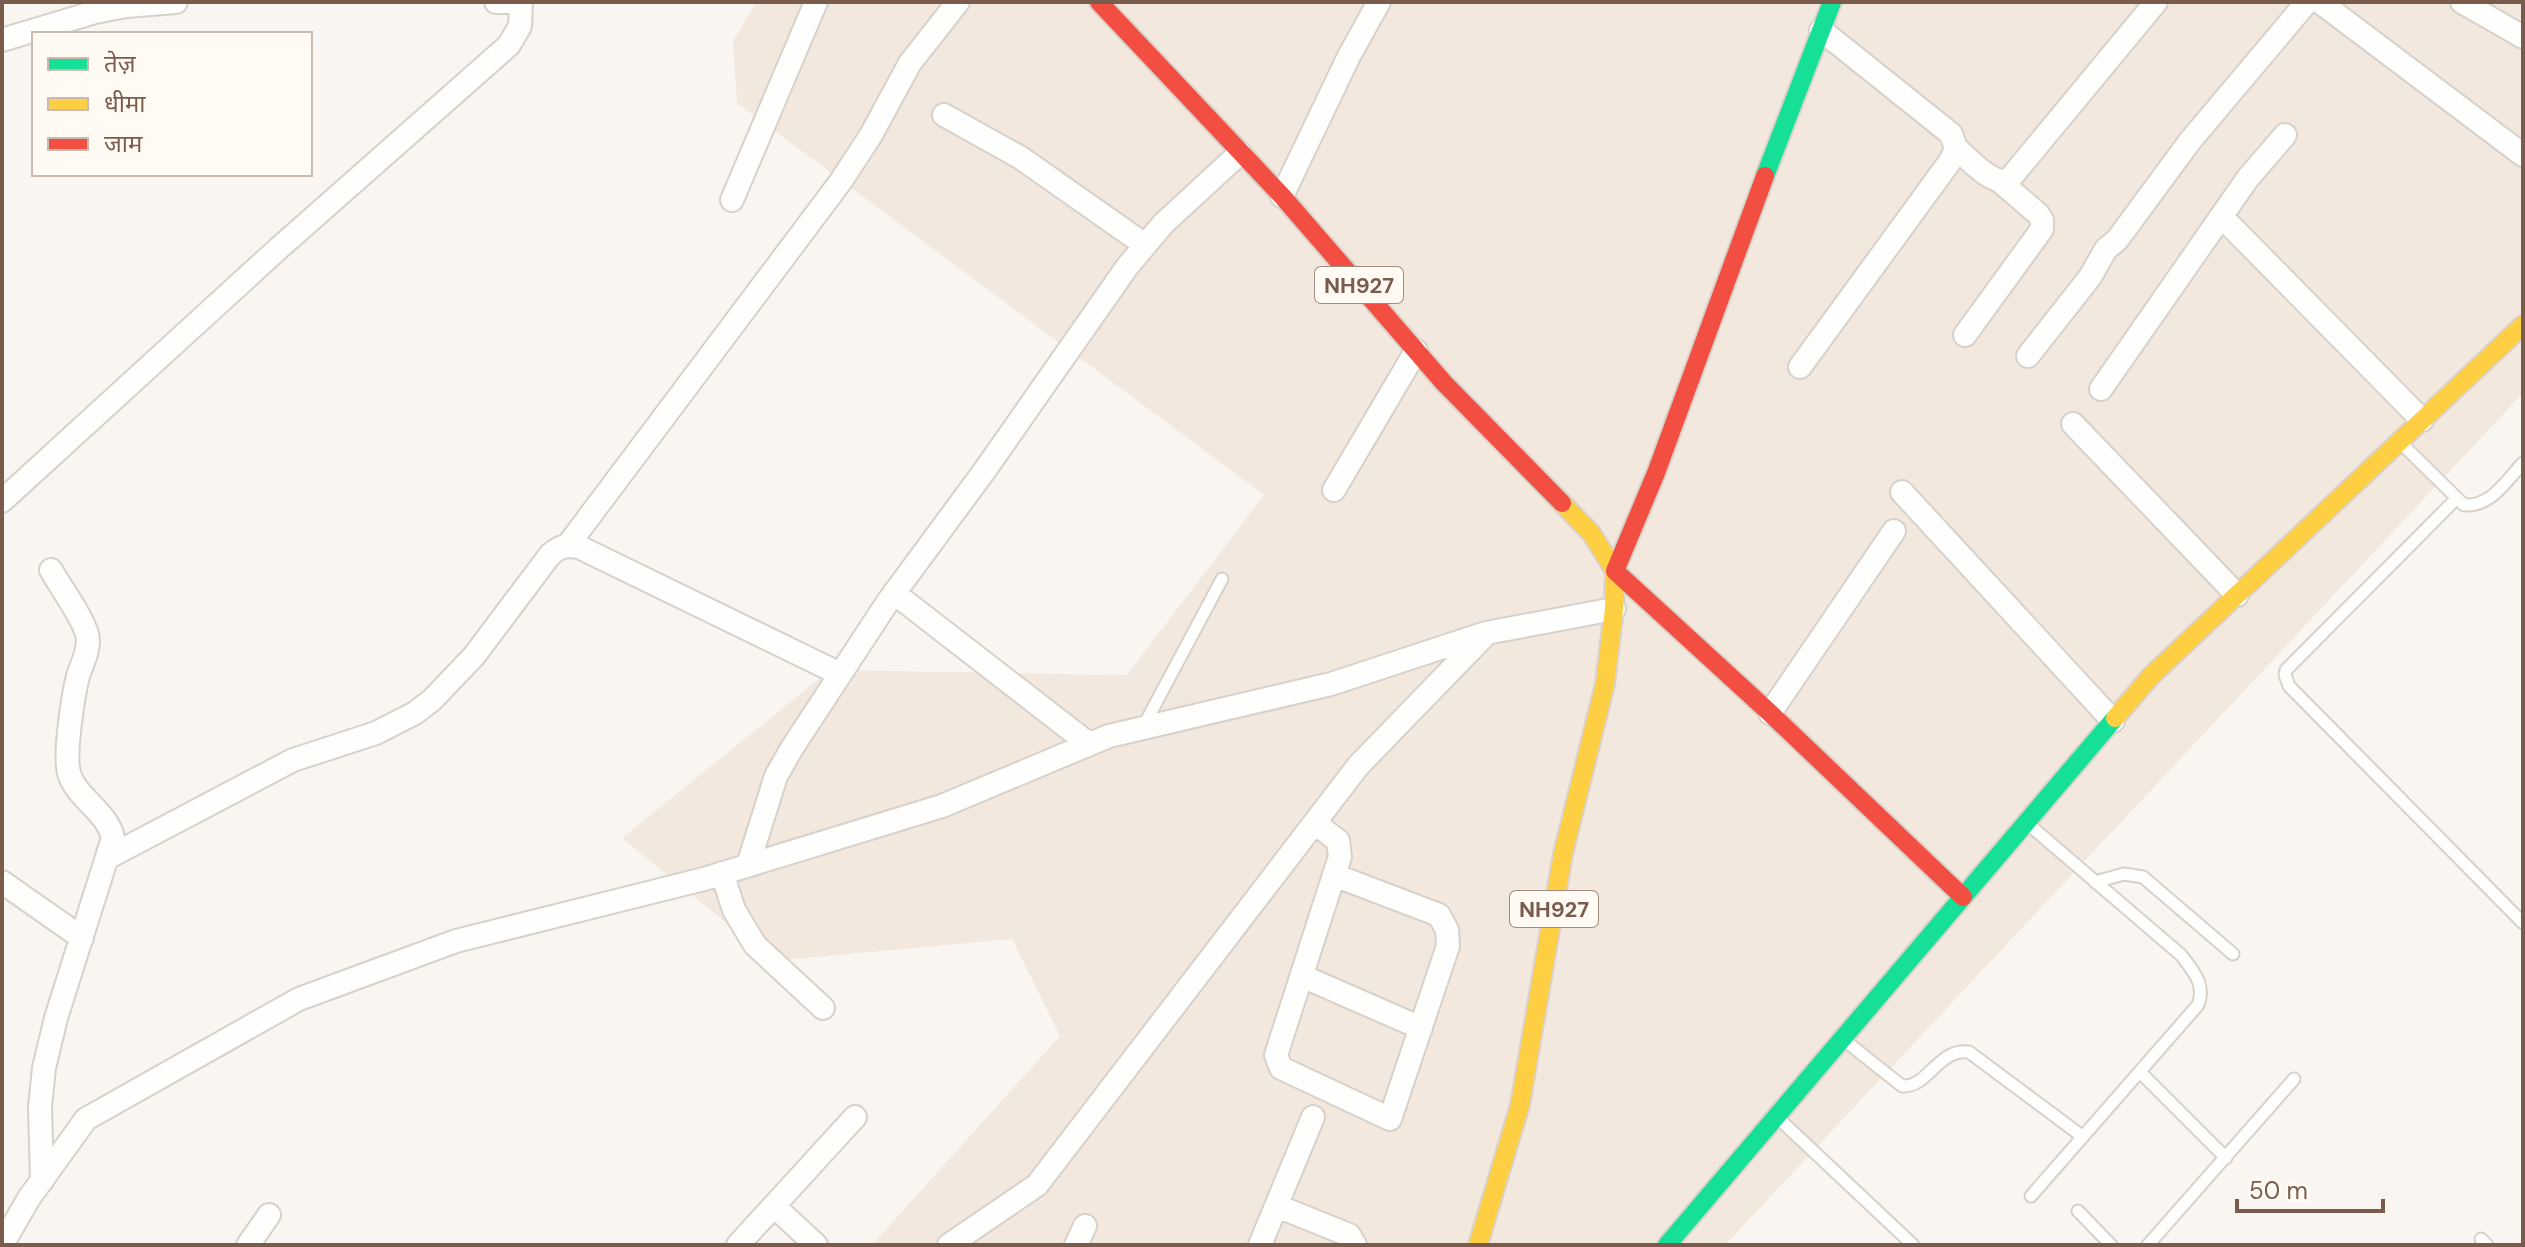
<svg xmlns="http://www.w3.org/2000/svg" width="2525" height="1247" viewBox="0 0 2525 1247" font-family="'DM Sans','Noto Sans Devanagari',sans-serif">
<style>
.residential{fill:#f2e8de}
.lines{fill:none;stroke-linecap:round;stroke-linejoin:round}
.lane-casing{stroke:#d7d1cb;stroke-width:15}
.street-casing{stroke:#d7d1cb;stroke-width:26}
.fast-casing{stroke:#d9d2cb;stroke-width:22}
.slow-casing{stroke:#d9d2cb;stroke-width:22}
.jam-casing{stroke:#d9d2cb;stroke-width:22}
.lane{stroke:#fefefd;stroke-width:11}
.street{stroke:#fefefd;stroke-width:22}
.fast{stroke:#16e098;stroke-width:18}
.slow{stroke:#ffcf43;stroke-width:18}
.jam{stroke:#f24e42;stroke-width:18}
.labels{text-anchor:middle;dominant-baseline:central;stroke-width:8;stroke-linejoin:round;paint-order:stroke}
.shield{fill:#fffaf3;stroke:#a28b7f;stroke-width:2}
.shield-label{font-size:22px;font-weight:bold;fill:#7a5c4d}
</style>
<rect width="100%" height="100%" fill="#f9f5f0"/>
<!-- residential -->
<path class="residential" d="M757,2H2523V393L1725,1245H872L1060,1036L1012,939L773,961L622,838L830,670L1127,675L1264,495L737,103L733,41Z"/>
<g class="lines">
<!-- lane casing -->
<g class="lane-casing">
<path id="lane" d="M2402,444L2464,505C2491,507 2506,481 2523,463
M2457,498L2286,670L2285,675L2289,686L2523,923
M1143,727L1222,579
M2027,823L2181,955C2193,971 2206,984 2198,1005L2031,1196
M2095,882L2124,874L2143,877L2233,954
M1843,1039L1902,1086C1928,1088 1938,1048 1969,1052L2083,1137
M2140,1072L2226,1158
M1777,1117L1913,1245
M2078,1211L2111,1245
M2481,1239L2487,1245
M2148,1245L2294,1079"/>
</g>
<!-- street casing -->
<g class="street-casing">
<path id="street" d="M496,2H510
M2320,2L2523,155
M2462,2L2523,37
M2,40L95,12L126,6L176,2
M944,115L1021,158L1145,245
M1956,148C1969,159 1990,184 2008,181L2156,2
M1282,196L1349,56L1379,2
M732,200L816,2
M2222,217L2422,420
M1965,335L2042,229V220L2038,214L2002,183
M2028,356L2090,277L2106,249L2117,240L2190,141L2307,2
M1800,367L1951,160L1956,148L1951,134L1821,30
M2101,389L2248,178L2285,135
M2073,424L2237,595
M1334,490L1416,351
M1902,492L2113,721
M2,501L279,248L509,45L520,26L521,2
M568,545L841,181L871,135L910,63L958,2
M894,593L1089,744
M1770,713L1894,531
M1315,823L1338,841L1340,857L1334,875L1276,1055L1281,1068L1390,1119L1448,946L1447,930L1439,915L1334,875
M107,858L293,760L376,733L415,713L432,700L474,656L550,555C560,546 566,545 579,547L840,674
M748,865L776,776L792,748L887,603L985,470L1127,267L1163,224L1240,153
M722,873L734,910L755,945L823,1008
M2,882L82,938
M1302,976L1421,1028
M42,1181L40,1107L44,1068L56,1018L113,838C108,812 76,798 69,773C64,754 73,696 78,676C82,664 91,647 87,634C82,616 61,588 51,570
M774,1206L816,1245
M1277,1206L1349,1235L1355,1245
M2,1245L29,1198L86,1119L299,999L456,941L704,879L942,806L1109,736L1331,684L1486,633L1614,609
M248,1245L269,1215
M738,1245L855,1117
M949,1245L1037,1185L1358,766L1484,636
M1076,1245L1085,1226
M1260,1245L1313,1117"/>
</g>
<!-- fast casing -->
<g class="fast-casing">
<path id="fast" d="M1765,176L1832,2
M1667,1245L2115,718"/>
</g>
<!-- slow casing -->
<g class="slow-casing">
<path id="slow" d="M2115,718L2151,676L2523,325
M1478,1245L1520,1105L1563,854L1605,684L1614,609L1615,571L1591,533L1562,503"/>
</g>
<!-- jam casing -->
<g class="jam-casing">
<path id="jam" d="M1099,2L1282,196L1444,383L1562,503
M1615,571L1770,713L1963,897
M1615,571L1656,473L1765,176"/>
</g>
<!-- lane -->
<use href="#lane" class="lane"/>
<!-- street -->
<use href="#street" class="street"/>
<!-- fast -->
<use href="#fast" class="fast"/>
<!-- slow -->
<use href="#slow" class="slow"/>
<!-- jam -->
<use href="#jam" class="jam"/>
</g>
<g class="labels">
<!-- shield labels -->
<g class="shield">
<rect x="1315" y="267" width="88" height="36" rx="6"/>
<rect x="1510" y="891" width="88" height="36" rx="6"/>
</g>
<g class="shield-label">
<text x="1359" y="285">NH927</text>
<text x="1554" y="909">NH927</text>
</g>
</g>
<!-- border -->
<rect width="2525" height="1247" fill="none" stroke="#7a5c4d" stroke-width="8"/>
<!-- legend -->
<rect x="32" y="32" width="280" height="144" fill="#fffaf3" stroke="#cabbb1" stroke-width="2"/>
<rect x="48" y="58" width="40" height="12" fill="#16e098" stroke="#cabbb1" stroke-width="2"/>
<text x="104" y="72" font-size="24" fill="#7a5c4d">तेज़</text>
<rect x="48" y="98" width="40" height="12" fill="#ffcf43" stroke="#cabbb1" stroke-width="2"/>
<text x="104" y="112" font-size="24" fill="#7a5c4d">धीमा</text>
<rect x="48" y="138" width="40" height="12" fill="#f24e42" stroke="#cabbb1" stroke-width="2"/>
<text x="104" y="152" font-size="24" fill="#7a5c4d">जाम</text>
<!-- scale -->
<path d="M2237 1199v12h146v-12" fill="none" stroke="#7a5c4d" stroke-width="4"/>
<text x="2249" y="1199" font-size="24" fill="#7a5c4d" stroke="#fffaf3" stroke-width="6" paint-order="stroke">50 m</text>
</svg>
